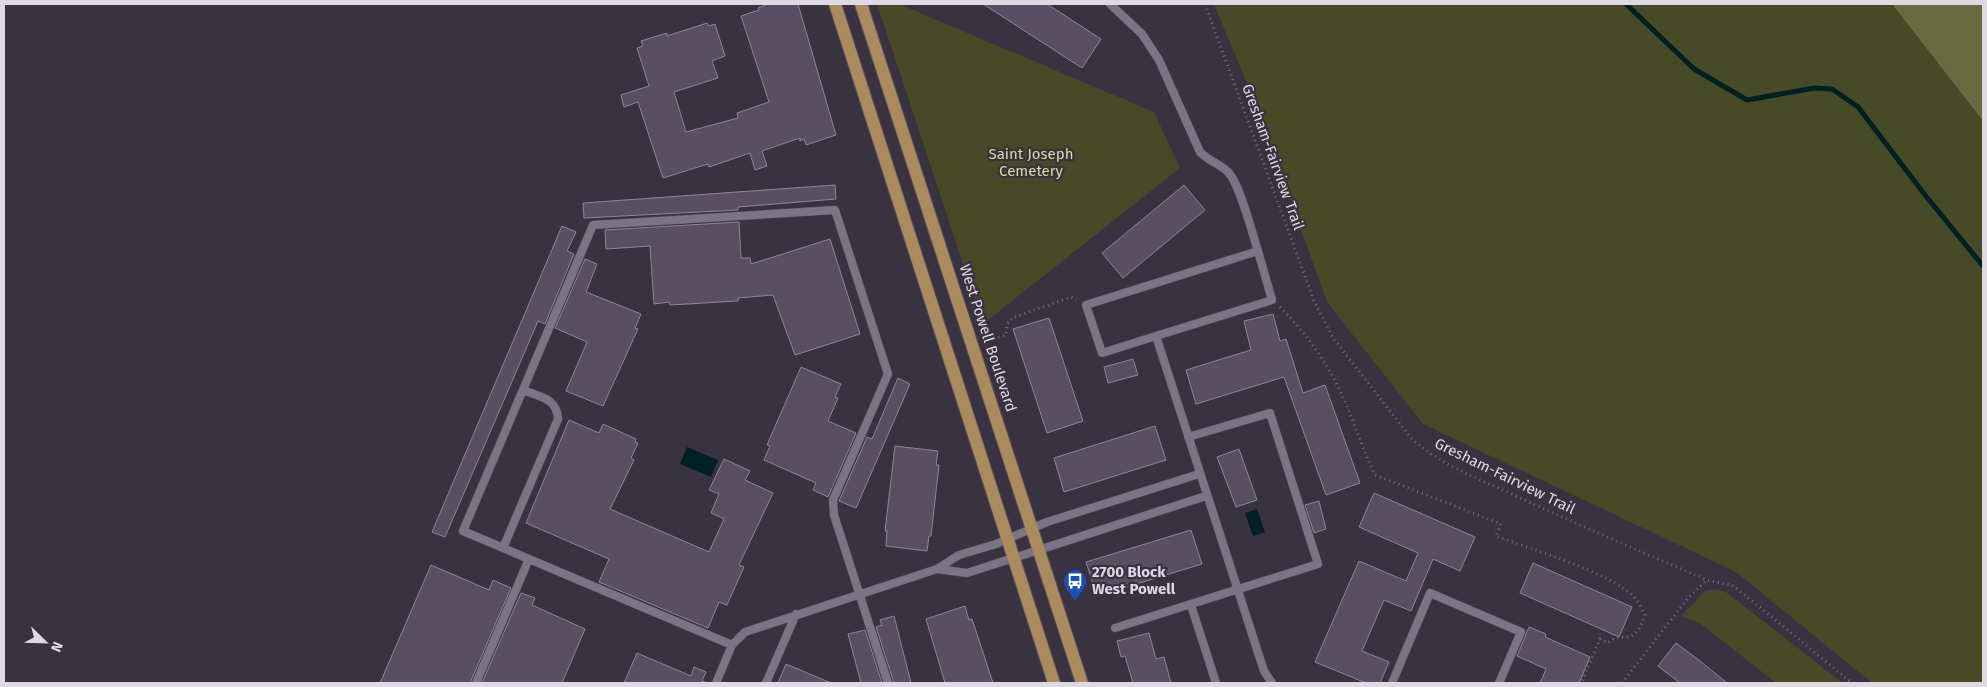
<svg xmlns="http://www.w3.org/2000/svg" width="1987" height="687" viewBox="0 0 1987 687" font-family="'Fira Sans',sans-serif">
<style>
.green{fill:#464a26}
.forest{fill:#666b40}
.water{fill:#012024}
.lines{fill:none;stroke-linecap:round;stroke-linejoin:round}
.stream{stroke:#012024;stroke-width:5}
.building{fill:#585061;stroke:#8e8698}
.lane-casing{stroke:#554f5c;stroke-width:9}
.primary-casing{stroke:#554f5c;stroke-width:14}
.path{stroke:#756f7c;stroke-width:3;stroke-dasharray:1 4;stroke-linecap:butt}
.lane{stroke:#7b7485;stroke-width:8}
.primary{stroke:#ab8a5e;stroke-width:12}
.labels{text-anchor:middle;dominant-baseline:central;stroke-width:4.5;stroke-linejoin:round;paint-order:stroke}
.park-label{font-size:15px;fill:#d6de97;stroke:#383241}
.street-label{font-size:15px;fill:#dedae3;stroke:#383241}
.poi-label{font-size:15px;font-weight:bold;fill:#dedae3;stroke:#383241;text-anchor:start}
</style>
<rect width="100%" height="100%" fill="#383241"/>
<!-- green -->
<path class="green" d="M877,4H899L1154,112L1180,168L983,324Z
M1214,4H1892L1983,121V683H1872L1736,572L1423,424L1327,302L1257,108Z
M1715,589L1726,592L1843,683H1776L1701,624L1681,616L1705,591Z"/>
<!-- forest -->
<path class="forest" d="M1892,4H1983V121Z"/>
<!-- water -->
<path class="water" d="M687,447L718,460L711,477L680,464Z
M1257,509L1265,532L1253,536L1245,513Z"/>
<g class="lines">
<!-- stream -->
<path class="stream" d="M1626,4L1694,69L1747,100L1814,88L1832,89L1858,107L1925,195L1983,266"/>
</g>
<!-- building -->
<path class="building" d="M768,4H798L836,135L806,145L804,139L800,141V138L762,151L767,166L755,170L750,153L709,167L708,164L663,178L638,102L624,107L621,95L649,86L637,48L643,46L641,41L667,33V36L707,23L709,26L715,24L725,56L712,61L718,78L674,92L686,132L738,118L737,113L769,102L741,16L759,10L758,8Z
M983,4H1047L1101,39L1082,68Z
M835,185L836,199L738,207V210L584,218L583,203Z
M1184,185L1205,210L1123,278L1102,253Z
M739,222L741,258H750L751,264L830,239L860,334L795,355L773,295L738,298V301L670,305L669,302L654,304L650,246L606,249L605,230Z
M562,226L576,232L567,251L574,254L545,324L538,321L445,537L432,532Z
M585,259L597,264L586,292L641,314L635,328L638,329L603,406L566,391L587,342L555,328Z
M1273,314L1280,341L1286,339L1303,393L1325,385L1360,483L1326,495L1284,377L1196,404L1186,370L1251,350L1244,321Z
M1049,318L1083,421L1047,433L1013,329Z
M1133,359L1138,375L1108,383L1104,367Z
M801,367L841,384L835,397L838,398L828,421L856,433L828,497L813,490L816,483L764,460L770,446L767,445Z
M898,378L910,384L856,508L839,501L867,437L872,439Z
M569,420L599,433L603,424L636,439L635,442L638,443L631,458L634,460L610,509L709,552L724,519L711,513L719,494L709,490L724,459L750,471L745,480L773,493L739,565L744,567L727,605L719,602L708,628L599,582L609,559L526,523Z
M1155,426L1166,460L1064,492L1054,458Z
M895,446L938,451L936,465H939L931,536H929L927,551L886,546L887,531H885Z
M1239,449L1257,500L1236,507L1217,457Z
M1374,493L1475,537L1460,571L1433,559L1411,611L1384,600L1362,651L1389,662L1380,683H1366L1315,662L1359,561L1406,581L1418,553L1359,527Z
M1319,501L1326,529L1314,533L1305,505Z
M1191,530L1202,564L1097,596L1086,562Z
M1533,563L1632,607L1619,637L1520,593Z
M431,565L489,590L493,580L511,588L470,683H380Z
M521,593L535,598L532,605L585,629L562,683H482Z
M965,606L969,620L972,619L993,683H945L926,619Z
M894,616L911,683H894L876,627L882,625L880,620Z
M1529,627L1546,634L1545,637L1590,657L1579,683H1540L1546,669L1517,656Z
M865,630L882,683H861L848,634Z
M1149,633L1156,659L1164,657L1171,683H1133L1125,656L1121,657L1117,641Z
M1676,643L1700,661L1727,683H1680L1658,666Z
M637,653L691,676L694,667L706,672L702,681L708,683H624Z
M786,664L831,683H778Z"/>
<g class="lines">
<!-- lane casing -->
<g class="lane-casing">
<path id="lane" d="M1110,4L1142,34L1159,60L1200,152C1208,161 1221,164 1229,173C1240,185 1252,233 1258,251
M1156,336L1102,353L1086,305L1258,251L1272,300L1156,336L1264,671L1272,683
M503,548L558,419C557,398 540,397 523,390
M937,569L967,573L1206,496
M1191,605L1216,683
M1115,628L1318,564L1270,413L1188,437
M476,683L529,559
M716,683L732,645
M766,683L796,614
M888,683L834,515L833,500L888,374L835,210L593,225L463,531L732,645L745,632L937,569L959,555L996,544L1047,522L1199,474
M1392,683L1430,593L1521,632L1499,683"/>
</g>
<!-- primary casing -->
<g class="primary-casing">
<path id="primary" d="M835,4L1054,683
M861,4L1082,683"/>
</g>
<!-- path -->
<path class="path" d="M1205,4L1314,301L1333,338L1412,439C1442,466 1482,480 1518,497C1581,526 1644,553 1707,580L1734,586L1852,683
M1280,307C1308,335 1331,368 1346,404C1356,428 1364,452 1375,475L1501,524L1496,536C1530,549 1609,572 1633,596C1638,601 1642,609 1645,615C1639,631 1635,640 1616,637L1608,643L1600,639L1581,683
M984,342L1006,335L1007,324L1012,318L1071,297L1076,300
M1622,683L1688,598L1707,580"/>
<!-- lane -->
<use href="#lane" class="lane"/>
<!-- primary -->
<use href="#primary" class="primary"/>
</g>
<!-- icons -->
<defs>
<g id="bus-pin" transform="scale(1.25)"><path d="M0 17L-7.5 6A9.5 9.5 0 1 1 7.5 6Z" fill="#1a4fb4" stroke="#383241"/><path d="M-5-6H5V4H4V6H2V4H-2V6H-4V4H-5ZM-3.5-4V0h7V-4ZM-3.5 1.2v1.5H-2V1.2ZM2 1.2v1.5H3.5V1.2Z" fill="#fff"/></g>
</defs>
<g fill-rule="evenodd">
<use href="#bus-pin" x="1075" y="581"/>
</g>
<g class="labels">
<!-- park labels -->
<g class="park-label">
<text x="1031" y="154">Saint Joseph<tspan x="1031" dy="17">Cemetery</tspan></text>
</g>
<!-- street labels -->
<g class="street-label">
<text transform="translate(1273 157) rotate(70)">Gresham-Fairview Trail</text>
<text transform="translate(988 338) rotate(72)">West Powell Boulevard</text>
<text transform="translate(1505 476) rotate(26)">Gresham-Fairview Trail</text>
</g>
<!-- poi labels -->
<g class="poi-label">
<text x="1092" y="572">2700 Block<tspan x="1092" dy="17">West Powell</tspan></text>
</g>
</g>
<!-- border -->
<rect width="1987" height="687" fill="none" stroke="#dedae3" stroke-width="10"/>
<!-- north arrow -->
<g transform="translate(45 642) rotate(113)" stroke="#383241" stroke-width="4" paint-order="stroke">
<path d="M0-4L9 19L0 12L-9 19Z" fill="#dedae3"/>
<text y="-8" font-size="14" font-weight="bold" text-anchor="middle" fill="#dedae3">N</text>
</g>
</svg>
